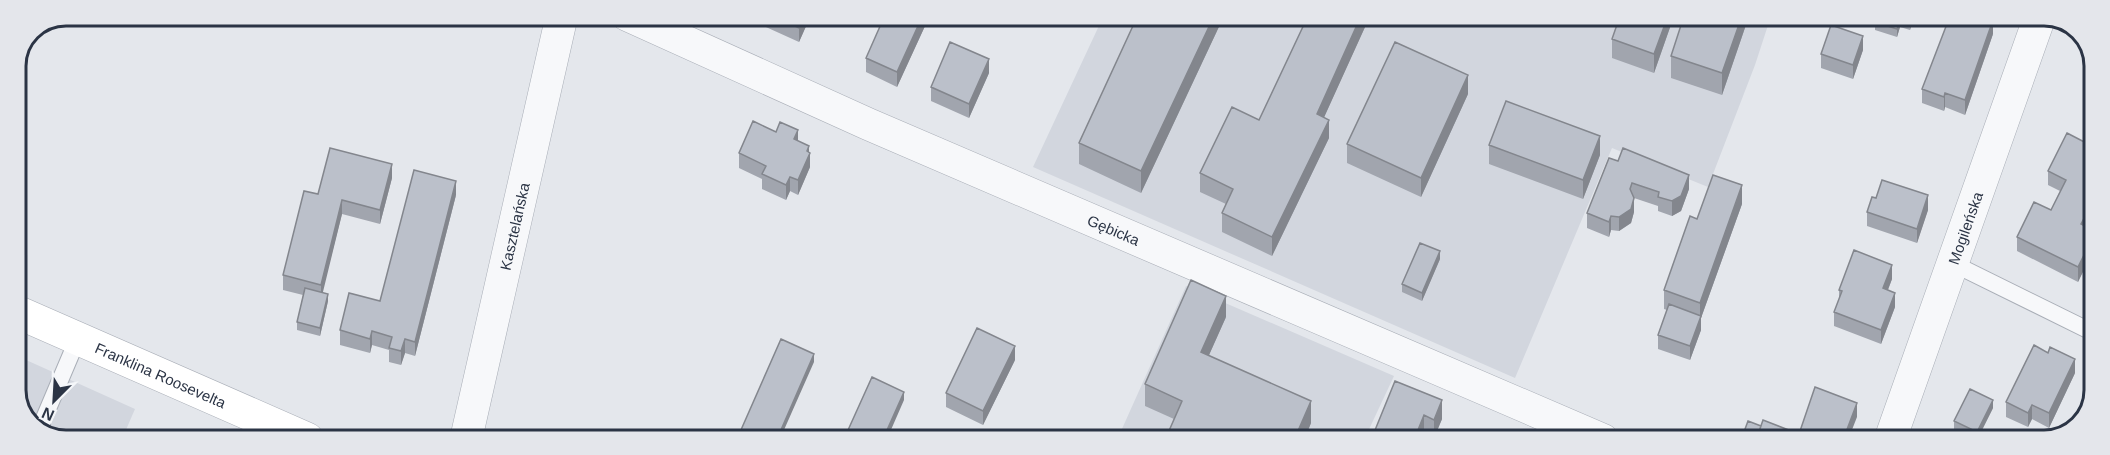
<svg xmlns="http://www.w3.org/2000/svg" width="2110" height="455" viewBox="0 0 2110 455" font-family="Helvetica,sans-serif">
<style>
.built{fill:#d2d6de}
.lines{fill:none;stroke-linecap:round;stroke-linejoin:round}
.lane-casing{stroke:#a9aeb7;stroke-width:18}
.street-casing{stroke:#a9aeb7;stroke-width:33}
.secondary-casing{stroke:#a9aeb7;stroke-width:34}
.lane{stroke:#f7f8fa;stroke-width:16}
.street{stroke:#f7f8fa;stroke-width:32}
.secondary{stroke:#fff;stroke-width:33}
.wall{fill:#a1a5ae}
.shaded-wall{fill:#83868d}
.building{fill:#bbc0ca;stroke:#83868d;stroke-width:1.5}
.labels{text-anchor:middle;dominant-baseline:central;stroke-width:4.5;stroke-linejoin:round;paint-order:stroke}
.street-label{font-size:15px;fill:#2b3445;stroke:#f4f6f9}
.rim{fill:none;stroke:#2b3445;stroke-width:3}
</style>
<rect width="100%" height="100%" fill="#e4e7ec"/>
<!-- built -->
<path class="built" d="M1104,15L1771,16L1755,65L1708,187L1612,148L1515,378L1033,167Z
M1186,286L1394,376L1364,440H1117Z
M15,355L135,409L122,439H56L30,425L15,395Z"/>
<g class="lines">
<!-- lane casing -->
<g class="lane-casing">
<path id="lane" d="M1952,263L2094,333
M39,430L78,338"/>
</g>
<!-- street casing -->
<g class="street-casing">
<g id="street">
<path id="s1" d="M627,15L868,124L1603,440"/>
<path id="s2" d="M466,439L562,15"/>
<path id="s3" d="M1890,440L2040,16"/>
</g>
</g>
<!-- secondary casing -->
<g class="secondary-casing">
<g id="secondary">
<path id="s4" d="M15,311L307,439"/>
</g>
</g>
<!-- lane -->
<use href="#lane" class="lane"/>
<!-- street -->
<use href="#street" class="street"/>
<!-- secondary -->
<use href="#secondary" class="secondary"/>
</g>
<!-- wall -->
<path class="wall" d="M757,15H811L799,42L757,23Z
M925,15V26L897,87L866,72V58Z
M1138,15L1224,16L1141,193L1079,164V143Z
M1308,16H1370L1324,117L1329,138L1272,256L1222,232V213L1226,204L1200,192V173L1259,120Z
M1674,16L1654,73L1612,58V39Z
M1684,16H1749L1722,95L1671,78V56Z
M1913,16L1910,30L1900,27L1897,37L1875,30V22Z
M1993,34L1965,115L1945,107L1944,111L1922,103V89Z
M1863,50L1853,79L1821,68V54Z
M2095,60V95L2085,90V76Z
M989,73L969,118L931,101V87Z
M1468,94L1421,197L1347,163V144Z
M776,132L798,141L809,152L810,167L798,195L790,191L786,200L762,189V179L739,168V153Z
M2067,133L2094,214L2087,227L2094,231V249L2078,282L2017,251V237L2051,210L2060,191L2048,185V171Z
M1489,145L1600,155L1583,199L1489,164Z
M1609,158L1689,189L1681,211L1672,216L1658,211V206L1634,198V212L1631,223L1619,231L1611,230L1609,237L1587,228V213Z
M392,178L380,224L342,214L322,292L328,301L320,336L297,330V322L303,295L283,290V275L318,194Z
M456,195L415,356L405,353L401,365L389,362V350L372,345L370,353L340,345V330L380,301Z
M1742,204L1701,318V330L1690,360L1658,349V335L1667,310L1664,309V290L1697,219Z
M1928,210L1917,243L1867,226V212Z
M1440,259L1422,301L1402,292V284Z
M1892,279L1888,290L1895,307L1881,344L1834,326V312L1839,300V290Z
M1226,317L1209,355L1311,423L1304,440H1165L1174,419L1145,406V384Z
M1015,360L983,425L946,407V393Z
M2075,373L2049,428L2032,419L2028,427L2006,417V402Z
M1395,381L1442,419L1434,438L1424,434Z
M1993,408L1977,440L1954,429V421Z"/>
<!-- shaded-wall -->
<path class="shaded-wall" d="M805,15H811L799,42V28Z
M923,15H925V26L897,87V72Z
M1214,16H1224L1141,193V171Z
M1361,16H1370L1317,133V114Z
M1668,16H1674L1654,73V54Z
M1742,16H1749L1722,95V73Z
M1911,16H1913V19L1910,30V22Z
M1900,19V27L1897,37V29Z
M1993,20V34L1965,115V100Z
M1863,36V50L1853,79V65Z
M989,59V73L969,118V104Z
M1468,75V94L1421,197V178Z
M1945,93V107L1944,111V97Z
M1329,120V138L1272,256V237Z
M798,130V144L794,139Z
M1600,136V155L1583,199V180Z
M809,146V155L810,153V167L798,195V180Z
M392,164V178L380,224V210Z
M1689,175V189L1681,211L1672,216V201Z
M790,177V191L786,200V185Z
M456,181V195L415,356V342Z
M1742,185V204L1701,318V330L1690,360V346L1700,319V303Z
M1928,195V210L1917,243V229Z
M1634,198V212L1631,223L1619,231V217Z
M342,200V214L321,300V285Z
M2094,200V214L2081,238V224Z
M1611,216V230L1609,237V222Z
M2094,235V249L2078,282V267Z
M1440,251V259L1422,301V293Z
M1892,265V279L1883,302V288Z
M1895,293V307L1881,344V330Z
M328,294V301L320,336V328Z
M1226,296V317L1201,373V352Z
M372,331V345L370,353V339Z
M405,339V353L401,365V351Z
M1015,346V360L983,425V411Z
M814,354V362L780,439H777Z
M2075,359V373L2049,428V413Z
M904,392V400L887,439H883Z
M1442,400V419L1434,438V420Z
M1993,400V408L1977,440V432Z
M1311,401V423L1304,440H1294Z
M1857,403V417L1848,440H1843Z
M2032,405V419L2028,427V413Z
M1424,415V434L1422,440H1414Z"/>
<!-- building -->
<path class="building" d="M772,15H805L799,28Z
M885,15H923L897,72L866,58Z
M1138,15L1214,16L1141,171L1079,143Z
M1308,16H1361L1317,114L1329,120L1272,237L1222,213L1233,189L1200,173L1232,107L1259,120Z
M1620,16H1668L1654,54L1612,39Z
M1684,16H1742L1722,73L1671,56Z
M1877,16H1911L1910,22L1900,19L1897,29L1875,22Z
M1950,16H1981L1993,20L1965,100L1945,93L1944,97L1922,89Z
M1831,25L1863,36L1853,65L1821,54Z
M950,42L989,59L969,104L931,87Z
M1395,42L1468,75L1421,178L1347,144Z
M2094,57L2095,60V80L2085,76Z
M1506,101L1600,136L1583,180L1489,145Z
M753,121L776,132L780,122L798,130L794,139L809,146L807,151L810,153L798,180L790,177L786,185L762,174L766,166L739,153Z
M2067,133L2094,147V200L2081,224L2094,231V235L2078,267L2017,237L2034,202L2051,210L2066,180L2048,171Z
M330,148L392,164L380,210L342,200L321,285L283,275L304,191L318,194Z
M1623,148L1689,175L1681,196L1672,201L1658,197L1659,192L1632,183L1630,189L1634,198L1631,209L1619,217L1611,216L1609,222L1587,213L1609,158L1618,161Z
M414,170L456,181L415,342L405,339L401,351L389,348L392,337L372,331L370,339L340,330L349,293L380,301Z
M1713,175L1742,185L1700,303L1664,290L1690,216L1697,219Z
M1882,180L1928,195L1917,229L1867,212L1872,197L1876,198Z
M1420,243L1440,251L1422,293L1402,284Z
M1854,250L1892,265L1883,288L1895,293L1881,330L1834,312L1842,291L1839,290Z
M1191,280L1226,296L1201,352L1311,401L1294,440H1165L1182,401L1145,384Z
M305,288L328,294L320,328L297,322Z
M1669,304L1701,316L1690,346L1658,335Z
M977,328L1015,346L983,411L946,393Z
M781,339L814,354L777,439H737Z
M2034,345L2048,353L2050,347L2075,359L2049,413L2032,405L2028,413L2006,402Z
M872,377L904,392L883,439H844Z
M1395,381L1442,400L1434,420L1424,415L1414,440H1371Z
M1815,387L1857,403L1843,440H1756L1763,420L1799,434Z
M1970,389L1993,400L1977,432L1954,421Z
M1748,421L1761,426L1756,440H1741Z"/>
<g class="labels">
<!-- street labels -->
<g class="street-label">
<text stroke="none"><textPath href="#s2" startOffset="218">Kasztelańska</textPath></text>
<text stroke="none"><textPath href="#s3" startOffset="225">Mogileńska</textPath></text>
<text stroke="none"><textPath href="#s1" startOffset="532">Gębicka</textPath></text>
<text stroke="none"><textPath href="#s4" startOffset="159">Franklina Roosevelta</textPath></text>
</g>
</g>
<!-- crop -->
<path d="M0 0H2110V455H0ZM66 26H2044A40 40 0 0 1 2084 66V390A40 40 0 0 1 2044 430H66A40 40 0 0 1 26 390V66A40 40 0 0 1 66 26Z" fill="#e4e6eb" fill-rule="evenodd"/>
<path class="rim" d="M66 26H2044A40 40 0 0 1 2084 66V390A40 40 0 0 1 2044 430H66A40 40 0 0 1 26 390V66A40 40 0 0 1 66 26Z"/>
<!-- north arrow -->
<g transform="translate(54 401) rotate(204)" stroke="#f4f6f9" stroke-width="4.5" paint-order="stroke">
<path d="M0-4.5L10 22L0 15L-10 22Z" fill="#2b3445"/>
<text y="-9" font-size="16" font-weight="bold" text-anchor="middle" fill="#2b3445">N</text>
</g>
</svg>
